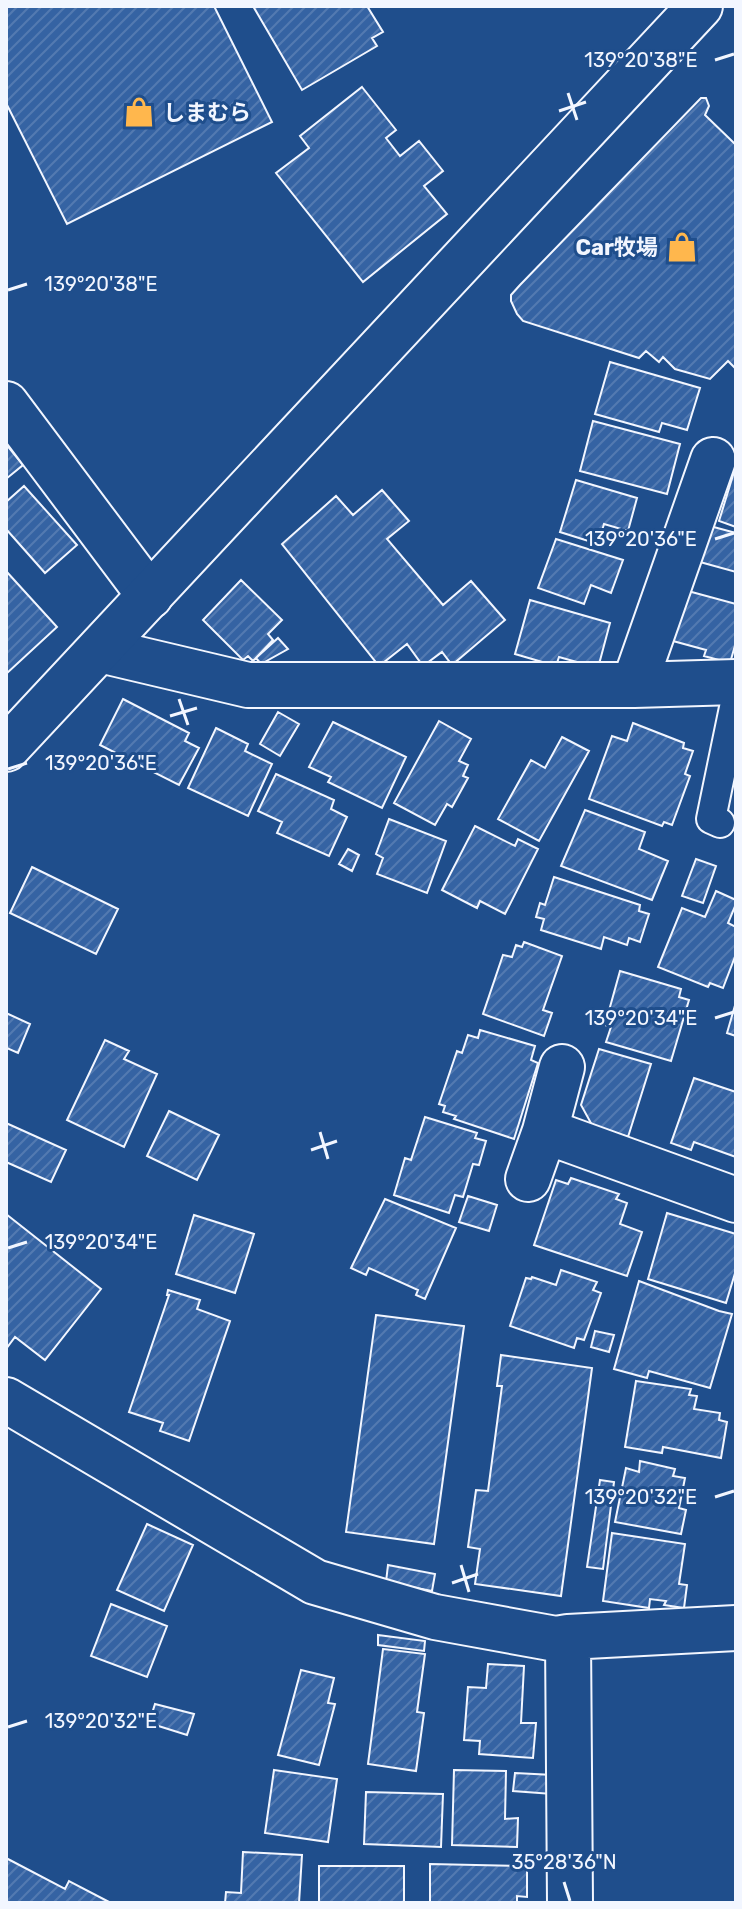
<svg xmlns="http://www.w3.org/2000/svg" width="742" height="1909" viewBox="0 0 742 1909" font-family="Rubik,'Noto Sans JP',sans-serif">
<style>
.building{fill:url(#building-hatch);stroke:#f2f6ff;stroke-width:2}
.lines{fill:none;stroke-linecap:round;stroke-linejoin:round}
.lane-casing{stroke:#f2f6ff;stroke-width:32}
.street-casing{stroke:#f2f6ff;stroke-width:48}
.secondary-casing{stroke:#f2f6ff;stroke-width:48}
.lane{stroke:#1f4e8c;stroke-width:28}
.street{stroke:#1f4e8c;stroke-width:44}
.secondary{stroke:#1f4e8c;stroke-width:44}
.ticks{fill:none;stroke:#f2f6ff;stroke-width:3}
.labels{text-anchor:middle;dominant-baseline:central;stroke-width:6;stroke-linejoin:round;paint-order:stroke}
.poi-label{font-size:22px;font-weight:bold;fill:#f2f6ff;stroke:#1f4e8c;text-anchor:start}
.ticks-label{font-size:20px;text-anchor:middle;fill:#f2f6ff;stroke:#1f4e8c;stroke-width:6;stroke-linejoin:round;paint-order:stroke}
</style>
<defs>
<pattern id="building-hatch" width="6" height="6" patternUnits="userSpaceOnUse" patternTransform="scale(2)"><rect width="6" height="6" fill="#3563a3"/><path d="M-1 1l2-2M0 6l6-6M5 7l2-2" fill="none" stroke="#537ab1"/></pattern>
</defs>
<rect width="100%" height="100%" fill="#1f4e8c"/>
<!-- building -->
<path class="building" d="M6,6H214L272,122L67,224L6,103Z
M253,6H367L383,32L372,38L377,46L302,90Z
M362,87L396,130L386,138L400,156L419,141L443,171L424,186L447,214L363,282L276,173L309,148L300,136Z
M701,98H706L709,106L705,115L736,145V369L728,361L710,379L675,369L663,357L659,362L646,351L639,358L523,321L517,314L511,301V295L520,285Z
M610,362L700,388L687,430L662,423L659,432L595,414Z
M593,421L680,444L667,494L580,471Z
M6,444L23,465L6,479Z
M734,472L736,473V527L719,521Z
M576,480L637,498L628,531L604,524L598,544L560,532Z
M24,486L77,545L45,573L6,529V502Z
M382,490L409,521L387,539L443,605L471,581L505,620L452,665L442,652L423,666L407,644L379,666L282,544L336,496L353,515Z
M710,526L736,533V572L700,562Z
M556,539L623,560L611,593L591,585L584,604L538,588Z
M6,571L57,627L6,674Z
M241,580L282,620L268,634L273,640L253,661L248,656L243,660L203,620Z
M688,591L736,604V642L730,663L704,656L706,650L673,641Z
M530,600L610,623L598,668L559,657L556,666L515,654Z
M278,638L288,649L261,664L256,658Z
M123,699L189,733L185,741L199,748L179,785L100,745Z
M278,712L299,724L280,756L260,744Z
M439,721L471,739L459,761L468,765L463,776L468,778L452,807L447,804L435,825L394,803Z
M333,722L406,757L382,808L328,782L331,777L309,767Z
M633,723L684,743L683,748L693,751L685,774L690,776L672,825L664,822L662,826L589,799L612,736L627,741Z
M216,728L248,744L245,751L272,764L248,816L188,788Z
M562,737L589,751L539,841L498,819L531,760L545,768Z
M276,774L334,800L331,809L347,817L329,856L277,833L282,822L258,811Z
M585,810L645,832L639,849L668,861L652,900L561,866Z
M389,819L446,841L427,893L377,874L383,858L376,854Z
M475,826L515,846L518,839L538,849L505,914L480,901L477,908L442,890Z
M348,849L359,855L352,871L339,864Z
M696,859L716,866L703,903L682,896Z
M32,867L118,909L96,954L10,913Z
M554,877L640,905L639,911L649,914L640,942L629,938L627,945L604,937L601,949L541,930L544,919L536,917L540,903L545,905Z
M716,891L736,900V904L728,923L736,927V954L723,988L710,983L708,987L658,967L682,908L705,917Z
M524,942L562,956L543,1010L552,1013L544,1036L483,1014L503,955L512,957L516,945L522,947Z
M620,971L681,989L679,997L689,1000L671,1061L606,1042L611,1027L605,1025Z
M736,1002V1036L727,1033Z
M6,1013L30,1024L18,1053L7,1048L6,1050Z
M480,1030L535,1046L531,1060L538,1063L514,1139L454,1119L456,1116L443,1112L445,1106L439,1104L457,1051L462,1053L468,1035L478,1038Z
M105,1040L129,1051L124,1059L157,1074L124,1147L67,1120Z
M599,1049L651,1064L628,1137L592,1125L581,1105Z
M694,1078L736,1092V1157L694,1142L691,1150L671,1143Z
M169,1111L219,1135L197,1180L147,1156Z
M425,1117L477,1133L475,1138L486,1141L479,1165L473,1164L463,1197L455,1195L449,1213L394,1195L405,1158L411,1160Z
M6,1123L66,1150L51,1182L6,1162Z
M571,1178L619,1194L616,1199L627,1203L620,1224L642,1232L627,1276L534,1245L556,1180L568,1184Z
M468,1196L497,1205L489,1231L459,1222Z
M385,1199L456,1228L425,1299L416,1295L418,1290L369,1268L366,1275L351,1268Z
M667,1213L736,1234V1270L726,1303L648,1279Z
M6,1214L101,1289L45,1360L15,1337L6,1349Z
M194,1215L254,1234L235,1293L176,1274Z
M561,1270L597,1282L593,1290L601,1293L584,1340L577,1338L574,1348L510,1326L526,1278L531,1279L532,1277L556,1285Z
M639,1281L719,1311L732,1314L710,1388L649,1371L647,1378L614,1369Z
M168,1290L200,1300L197,1309L230,1321L189,1441L160,1431L163,1423L129,1412L169,1295H167Z
M376,1315L464,1326L434,1544L346,1532Z
M595,1331L614,1335L609,1352L591,1347Z
M501,1355L592,1368L561,1596L475,1584L480,1549L468,1547L476,1490L488,1491L502,1386H497Z
M636,1381L691,1389L689,1395L697,1396L694,1409L720,1413L719,1420L727,1422L721,1458L663,1447L662,1453L625,1447Z
M640,1461L675,1469L673,1476L685,1478L679,1508L686,1510L681,1534L615,1522L626,1468L639,1472Z
M600,1480L614,1482L603,1569L587,1567Z
M147,1524L193,1545L164,1611L117,1590Z
M612,1533L685,1544L679,1584L687,1585L684,1608L664,1605L666,1601L650,1599L649,1608L603,1601Z
M388,1565L435,1574L432,1591L386,1582Z
M111,1604L167,1626L147,1677L91,1656Z
M378,1635L425,1641L424,1651L378,1645Z
M383,1649L425,1654L417,1712L424,1713L416,1771L368,1764Z
M488,1664L524,1666L521,1723H536L533,1758L479,1754L480,1741L464,1740L468,1687L486,1688Z
M301,1670L334,1678L328,1703L335,1704L319,1765L278,1755Z
M155,1704L194,1714L187,1735L149,1723Z
M274,1770L337,1779L328,1842L265,1833Z
M454,1770L506,1771L505,1819L518,1818L517,1847L452,1845Z
M515,1773L553,1775L552,1794L513,1791Z
M366,1792L443,1794L441,1847L364,1844Z
M243,1852L302,1855L299,1903H225L226,1892L241,1893Z
M6,1858L65,1889L69,1881L111,1903H6Z
M430,1864L527,1866V1897L517,1896V1903H430Z
M319,1866H404V1903H319Z"/>
<g class="lines">
<!-- lane casing -->
<g class="lane-casing">
<path id="lane" d="M720,823L711,819L736,698"/>
</g>
<!-- street casing -->
<g class="street-casing">
<path id="street" d="M6,404L150,596
M100,650L248,685H634L736,682
M634,685L713,460
M562,1067L545,1131L736,1200
M528,1179L545,1131
M6,1400L315,1582L435,1617L556,1639L568,1637L736,1628
M568,1637L570,1903"/>
</g>
<!-- secondary casing -->
<g class="secondary-casing">
<path id="secondary" d="M6,749L700,6"/>
</g>
<!-- lane -->
<use href="#lane" class="lane"/>
<!-- street -->
<use href="#street" class="street"/>
<!-- secondary -->
<use href="#secondary" class="secondary"/>
</g>
<!-- ticks -->
<path class="ticks" d="M715,60L734,54M568,93L577,120M559,111L586,102M8,290L27,284M715,539L734,533M179,699L188,725M170,716L197,708M8,769L27,763M715,1018L734,1012M320,1132L328,1159M311,1150L337,1141M8,1248L27,1242M715,1497L734,1491M461,1565L469,1592M452,1583L478,1574M8,1727L27,1721M564,1882L570,1901"/>
<!-- icons -->
<defs>
<g id="shop-bare" transform="scale(2.4)"><path d="M-5-2.5h2.3a2.7 3.5 0 0 1 5.4 0H5L5.5 6h-11ZM-1.5-2.5h3a1.5 2.3 0 0 0-3 0Z" fill="#ffb74d" stroke="#1f4e8c" stroke-width="2.5" paint-order="stroke"/></g>
</defs>
<g fill-rule="evenodd">
<use href="#shop-bare" x="139" y="112"/>
<use href="#shop-bare" x="682" y="247"/>
</g>
<g class="labels">
<!-- poi labels -->
<g class="poi-label">
<text x="163" y="112">しまむら</text>
<text x="658" y="247" text-anchor="end">Car牧場</text>
</g>
</g>
<g class="ticks-label">
<text x="641" y="67">139°20'38"E</text>
<text x="101" y="291">139°20'38"E</text>
<text x="641" y="546">139°20'36"E</text>
<text x="101" y="770">139°20'36"E</text>
<text x="641" y="1025">139°20'34"E</text>
<text x="101" y="1249">139°20'34"E</text>
<text x="641" y="1504">139°20'32"E</text>
<text x="101" y="1728">139°20'32"E</text>
<text x="564" y="1869">35°28'36"N</text>
</g>
<!-- border -->
<rect width="742" height="1909" fill="none" stroke="#f2f6ff" stroke-width="16"/>
</svg>
